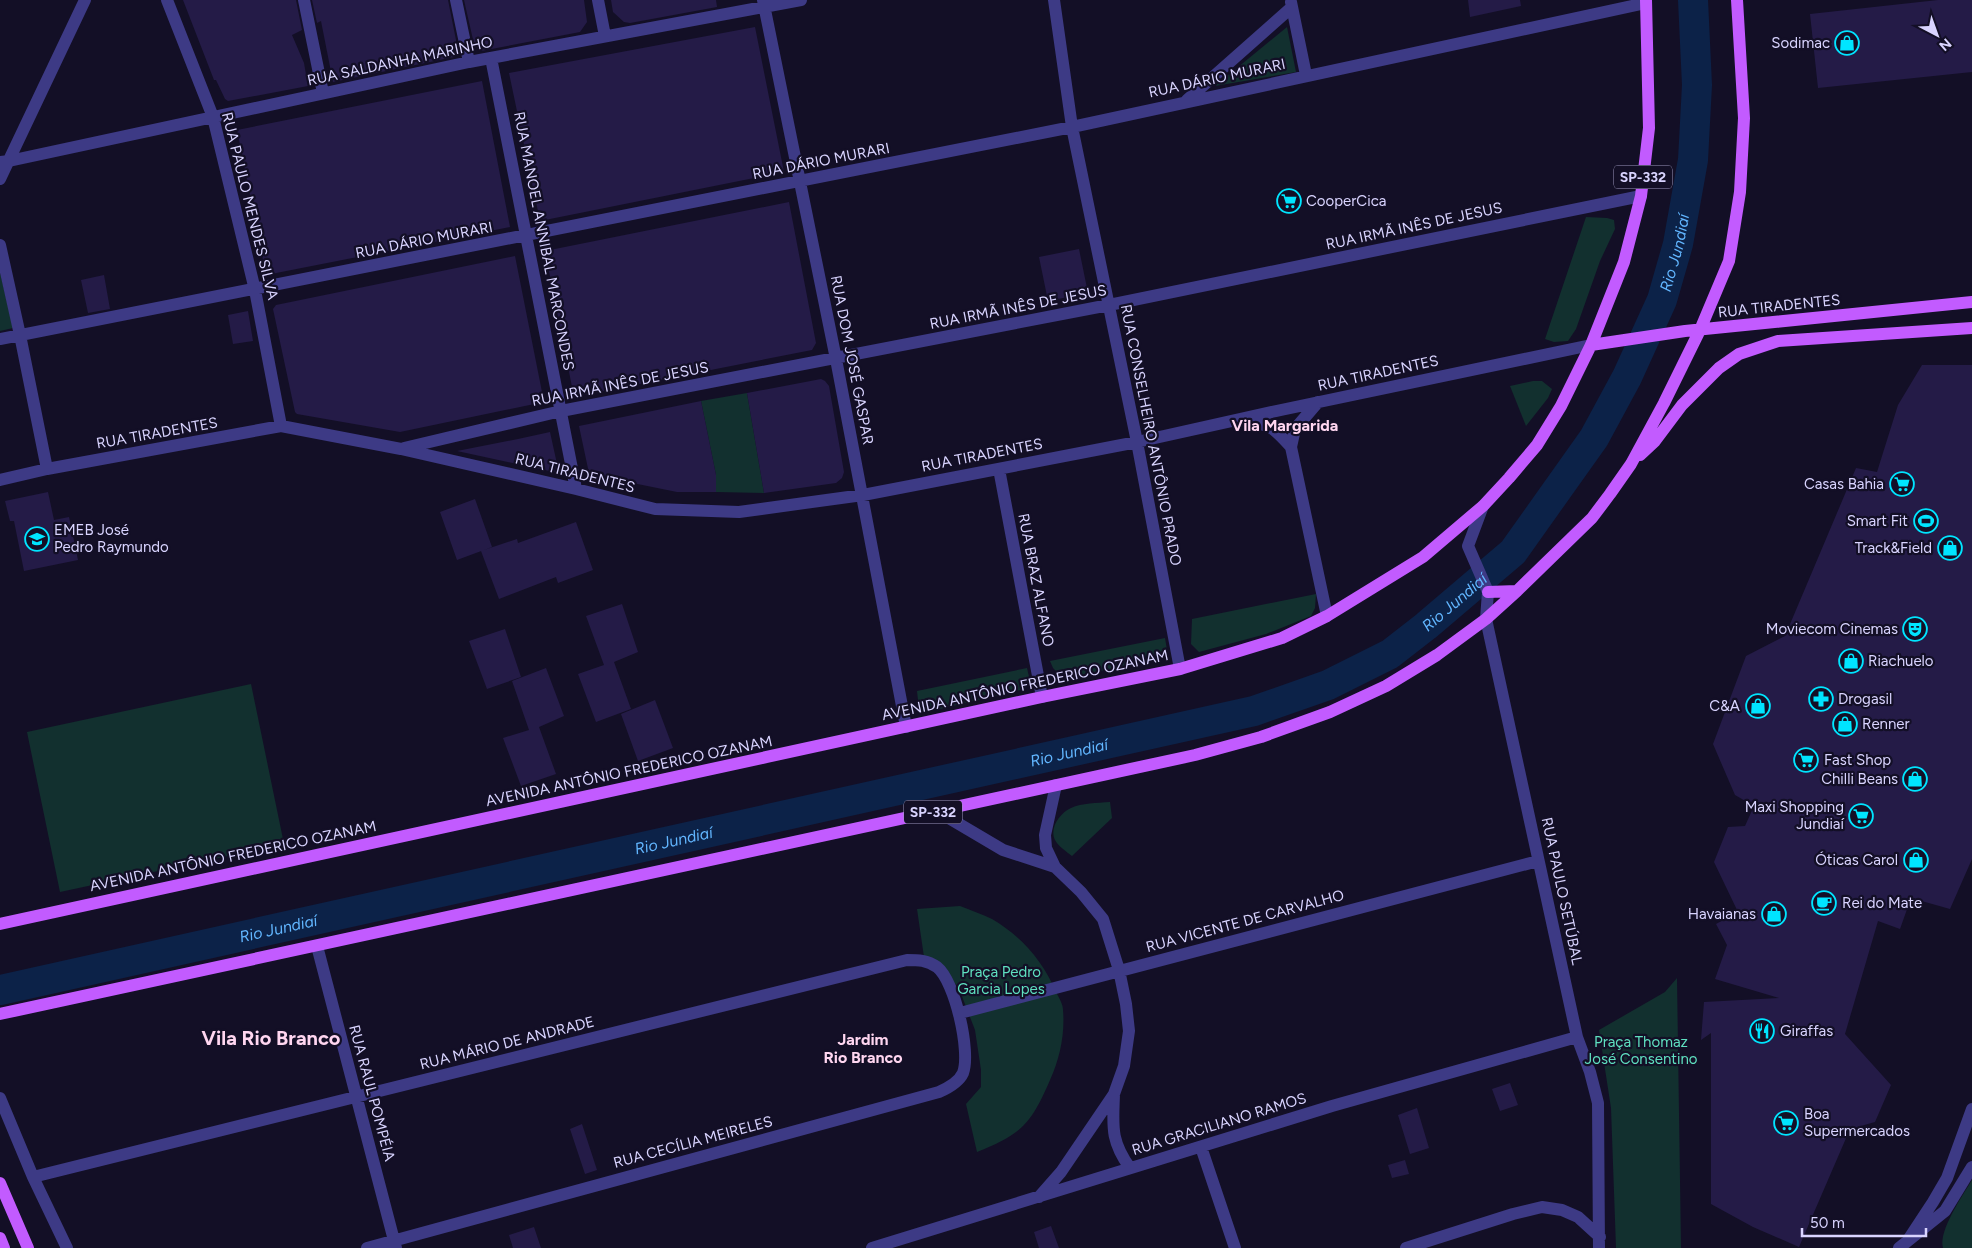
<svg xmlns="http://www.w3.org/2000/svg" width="1972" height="1248" viewBox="0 0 1972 1248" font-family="Figtree,sans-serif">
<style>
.green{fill:#12302f}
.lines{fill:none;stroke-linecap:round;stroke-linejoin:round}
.river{stroke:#0c2248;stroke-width:30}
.building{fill:#241b47}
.minor{stroke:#3d3a85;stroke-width:12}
.major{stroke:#c25bff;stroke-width:12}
.labels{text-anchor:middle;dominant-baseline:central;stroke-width:4.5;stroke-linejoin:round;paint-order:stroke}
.shield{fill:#130f26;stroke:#9e99be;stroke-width:1}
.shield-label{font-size:14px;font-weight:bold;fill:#d9d4ff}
.poi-label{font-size:15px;fill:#d9d4ff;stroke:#130f26;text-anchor:end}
.street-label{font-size:15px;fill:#d9d4ff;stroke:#130f26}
.park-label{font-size:15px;fill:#5fe0c0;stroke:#130f26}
.water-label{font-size:16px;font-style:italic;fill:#62b6ff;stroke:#130f26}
.neighbourhood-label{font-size:16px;font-weight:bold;fill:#ffd6f0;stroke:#130f26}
.district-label{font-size:20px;font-weight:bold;fill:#ffd6f0;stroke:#130f26}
</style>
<rect width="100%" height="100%" fill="#130f26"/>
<!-- green -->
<path class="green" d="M1287,27L1296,72L1215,86Z
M1586,217L1607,218L1614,220L1615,229L1600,261L1576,329L1568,341L1554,342L1545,339Z
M0,272L13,328L0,331Z
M1533,381H1542L1552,389L1548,398L1526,426L1510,386Z
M747,393L764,493L716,492V475L701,401Z
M1316,594L1315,608L1311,616L1266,634L1199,652L1191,644L1192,619Z
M1165,638L1167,650L1158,659L1082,675H1060L1053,668L1050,661Z
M1027,668L1030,681L1025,689L927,712L919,709L917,691Z
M251,684L284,844L60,892L27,732Z
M1110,802L1112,818L1072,856C1067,852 1058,846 1055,840C1049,828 1060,813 1071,808C1082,803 1097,803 1110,802Z
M960,906C970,910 982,914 992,919C1021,936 1043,961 1056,992C1059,998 1063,1004 1063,1010C1065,1034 1060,1058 1050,1080C1031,1124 1022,1134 977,1152L966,1104L981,1087V1070L975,1030L958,986L924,957L917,909Z
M1677,978L1681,1248H1616L1611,1108L1599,1030L1665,992Z
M1972,1180V1248H1943C1938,1231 1963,1195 1972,1180Z"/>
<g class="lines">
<!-- river -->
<path class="river" id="s1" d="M0,990L1254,711L1328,685L1390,654L1426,626L1513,552L1594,438L1627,377L1662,300L1678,244L1693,160L1697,85L1693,0"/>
</g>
<!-- building -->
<path class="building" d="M183,0H296L302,30L292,35L304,63L308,86L228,101L225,99L216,80H214Z
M312,0H448L458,50L454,57L333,82L321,21L317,23Z
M464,0H584L587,22L580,32L481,51L474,44Z
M611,0H716L717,7L630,23L624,22L613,12Z
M1468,0H1520L1521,6L1470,17Z
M1938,0H1972V72L1818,88L1810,14Z
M755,27L784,172L540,221L509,73Z
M482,81L510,227L266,275L237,130Z
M789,202L816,343L812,350L574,397L545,251Z
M1079,249L1088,293L1048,301L1039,257Z
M515,256L544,402L400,432L297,414L295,412L273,309L276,305Z
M104,275L110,309L88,313L81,280Z
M248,311L253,341L233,344L228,315Z
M1922,365H1972V859L1950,909L1911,898L1900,929L1878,921L1845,1034L1891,1085L1875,1122L1850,1129L1799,1247L1753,1227L1711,1204V1033L1701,1040L1704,1002L1779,998L1715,979L1727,945L1716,924L1738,912L1714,862L1728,827L1745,826L1754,806L1735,795L1713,744L1746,656L1785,636L1856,468L1877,472L1898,405Z
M821,379L825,381L829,386L844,472L842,478L836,483L764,493L747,393Z
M701,401L716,475V492H677L603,477L590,478L579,426Z
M550,432L559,473L457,451L518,439Z
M48,492L54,520L69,517L78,560L24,571L14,521H10L5,501Z
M475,499L492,547L457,560L440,512Z
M576,522L593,570L558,583L556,577L499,599L481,551L517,539L518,543Z
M622,604L638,652L614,662L631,709L596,722L578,674L604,665L586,616Z
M505,629L521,677L487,689L469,641Z
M546,668L564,716L539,727L556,774L521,786L503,738L529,730L512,681Z
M655,700L673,748L638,761L621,714Z
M1510,1083L1518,1105L1500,1111L1492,1089Z
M1417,1108L1429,1148L1410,1154L1398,1115Z
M582,1124L597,1170L585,1174L570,1129Z
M1405,1160L1409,1174L1392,1178L1388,1165Z
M1051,1226L1059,1248H1039L1034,1232Z
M534,1227L541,1248H513L509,1235Z"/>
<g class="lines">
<!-- minor -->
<path class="minor" d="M167,0L213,117L255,290L281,426
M304,0L323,93
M456,0L469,62
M598,0L605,36
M763,0L836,359L906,727
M1054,0L1072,127L1137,442L1180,669
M1291,2L1306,75
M491,58L576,489
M1187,100L1292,7
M0,162L9,161L469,62L801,0
M0,179L85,0
M0,245L20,335L47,469
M0,339L1072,127L1646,3
M1318,402L1295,429L1291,447L1327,616
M1244,420C1272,426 1272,426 1291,447
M404,448L561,411L1109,305L1641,196
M999,469L1042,697
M0,480L47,469L281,426L401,449L576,489L655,509L739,512L863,495L1137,442L1281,410L1591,345
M1483,506L1468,546L1488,592L1486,619L1577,1037L1590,1072L1598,1103L1599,1248
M937,811L1003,850L1055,867L1081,892L1103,919L1119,970L1126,1004L1129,1031L1124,1066L1114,1094L1061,1172L1039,1197
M1055,867L1046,848L1045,835L1056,785
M317,946L396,1248
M960,1013L1538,861
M1114,1094C1113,1126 1110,1140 1130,1168
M0,1098L33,1177L67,1248
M1201,1147L1235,1248
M33,1177L907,960C918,960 927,960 937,967C955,981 971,1052 963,1073C959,1082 948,1088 939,1092L367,1248
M1908,1240L1933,1202L1947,1178L1972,1109
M872,1248L1332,1106L1577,1037
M1406,1248L1513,1214L1542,1207L1562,1210L1578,1217L1600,1237
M1899,1248L1945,1211L1972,1167"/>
<!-- major -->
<path class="major" d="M1591,345L1685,331L1972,302
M1640,455L1655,441L1682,405L1719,368L1739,354L1778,341L1972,328
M1488,592L1517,591
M0,924L1042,697L1180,669L1282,638L1327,616L1423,557L1483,506L1509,478L1537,445L1561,406L1591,345L1624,262L1641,196L1649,128L1646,0
M0,1014L1195,755L1261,737L1330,712L1386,686L1437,655L1486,619L1517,591L1592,518L1610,494L1631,464L1664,403L1700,330L1729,261L1740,192L1744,118L1737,0
M0,1183L28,1248
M0,1238L4,1248"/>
</g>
<!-- icons -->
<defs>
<g id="shop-ring" transform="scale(1.25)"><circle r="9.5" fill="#130f26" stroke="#00e5ff" stroke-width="1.5"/><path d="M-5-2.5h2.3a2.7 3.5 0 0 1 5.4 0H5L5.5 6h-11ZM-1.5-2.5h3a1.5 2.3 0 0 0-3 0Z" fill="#00e5ff"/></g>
<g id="supermarket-ring" transform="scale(1.25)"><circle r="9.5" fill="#130f26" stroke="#00e5ff" stroke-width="1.5"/><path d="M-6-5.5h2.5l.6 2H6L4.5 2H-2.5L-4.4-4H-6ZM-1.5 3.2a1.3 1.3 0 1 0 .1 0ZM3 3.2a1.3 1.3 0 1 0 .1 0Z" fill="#00e5ff"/></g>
<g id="stadium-ring" transform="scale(1.25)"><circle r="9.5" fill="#130f26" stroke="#00e5ff" stroke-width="1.5"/><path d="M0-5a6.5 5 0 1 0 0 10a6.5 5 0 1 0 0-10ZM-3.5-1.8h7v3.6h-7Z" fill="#00e5ff"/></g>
<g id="school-ring" transform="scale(1.25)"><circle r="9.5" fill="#130f26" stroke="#00e5ff" stroke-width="1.5"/><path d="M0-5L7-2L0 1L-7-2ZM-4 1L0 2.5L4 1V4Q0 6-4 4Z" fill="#00e5ff"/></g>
<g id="theatre-ring" transform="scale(1.25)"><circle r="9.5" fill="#130f26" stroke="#00e5ff" stroke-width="1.5"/><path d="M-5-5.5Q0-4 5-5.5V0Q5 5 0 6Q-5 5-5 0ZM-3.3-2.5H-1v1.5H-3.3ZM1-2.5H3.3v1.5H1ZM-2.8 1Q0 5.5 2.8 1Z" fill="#00e5ff"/></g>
<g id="pharmacy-ring" transform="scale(1.25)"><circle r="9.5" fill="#130f26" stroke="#00e5ff" stroke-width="1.5"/><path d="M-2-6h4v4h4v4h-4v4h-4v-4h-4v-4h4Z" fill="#00e5ff"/></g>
<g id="cafe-ring" transform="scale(1.25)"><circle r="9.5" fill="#130f26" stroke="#00e5ff" stroke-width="1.5"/><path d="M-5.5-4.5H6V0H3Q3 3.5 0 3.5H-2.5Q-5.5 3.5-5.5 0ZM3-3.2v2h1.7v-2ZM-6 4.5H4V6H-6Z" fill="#00e5ff"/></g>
<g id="restaurant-ring" transform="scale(1.25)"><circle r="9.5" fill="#130f26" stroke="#00e5ff" stroke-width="1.5"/><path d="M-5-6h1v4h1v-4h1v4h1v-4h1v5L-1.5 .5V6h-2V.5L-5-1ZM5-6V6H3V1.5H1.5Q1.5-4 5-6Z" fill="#00e5ff"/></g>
</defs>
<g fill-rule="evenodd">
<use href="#shop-ring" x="1847" y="43"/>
<use href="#supermarket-ring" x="1289" y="201"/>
<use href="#supermarket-ring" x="1902" y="484"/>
<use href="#stadium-ring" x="1926" y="521"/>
<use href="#school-ring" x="37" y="539"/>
<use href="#shop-ring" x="1950" y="548"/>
<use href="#theatre-ring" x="1915" y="629"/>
<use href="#shop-ring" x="1851" y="661"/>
<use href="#pharmacy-ring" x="1821" y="699"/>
<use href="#shop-ring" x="1758" y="706"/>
<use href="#shop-ring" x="1845" y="724"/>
<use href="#supermarket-ring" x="1806" y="760"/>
<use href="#shop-ring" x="1915" y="779"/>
<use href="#supermarket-ring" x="1861" y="816"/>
<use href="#shop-ring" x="1916" y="860"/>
<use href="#cafe-ring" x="1824" y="903"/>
<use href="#shop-ring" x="1774" y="914"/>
<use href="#restaurant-ring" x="1762" y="1031"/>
<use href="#supermarket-ring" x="1786" y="1123"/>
</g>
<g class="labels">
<!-- shield labels -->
<g class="shield">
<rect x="1614" y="165.5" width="58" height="23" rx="4"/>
<rect x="904" y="800.5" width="58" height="23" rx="4"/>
</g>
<g class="shield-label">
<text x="1643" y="177">SP-332</text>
<text x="933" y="812">SP-332</text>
</g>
<!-- poi labels -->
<g class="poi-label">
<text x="1830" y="43">Sodimac</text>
<text x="1306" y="201" text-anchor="start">CooperCica</text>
<text x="1884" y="484">Casas Bahia</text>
<text x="1908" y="521">Smart Fit</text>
<text x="54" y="530" text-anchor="start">EMEB José<tspan x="54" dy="17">Pedro Raymundo</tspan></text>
<text x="1932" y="548">Track&amp;Field</text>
<text x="1898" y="629">Moviecom Cinemas</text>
<text x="1868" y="661" text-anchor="start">Riachuelo</text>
<text x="1838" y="699" text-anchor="start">Drogasil</text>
<text x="1740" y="706">C&amp;A</text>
<text x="1862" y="724" text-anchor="start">Renner</text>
<text x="1824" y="760" text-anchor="start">Fast Shop</text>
<text x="1898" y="779">Chilli Beans</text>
<text x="1844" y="807">Maxi Shopping<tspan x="1844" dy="17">Jundiaí</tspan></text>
<text x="1898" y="860">Óticas Carol</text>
<text x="1842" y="903" text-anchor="start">Rei do Mate</text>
<text x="1756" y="914">Havaianas</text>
<text x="1780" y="1031" text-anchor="start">Giraffas</text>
<text x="1804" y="1114" text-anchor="start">Boa<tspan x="1804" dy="17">Supermercados</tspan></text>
</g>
<!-- street labels -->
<g class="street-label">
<text transform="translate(400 61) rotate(-12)">RUA SALDANHA MARINHO</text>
<text transform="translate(1217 78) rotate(-12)">RUA DÁRIO MURARI</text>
<text transform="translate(821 161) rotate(-11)">RUA DÁRIO MURARI</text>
<text transform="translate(250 206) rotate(76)">RUA PAULO MENDES SILVA</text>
<text transform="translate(1414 226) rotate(-12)">RUA IRMÃ INÊS DE JESUS</text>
<text transform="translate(424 240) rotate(-11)">RUA DÁRIO MURARI</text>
<text transform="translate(544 241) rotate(79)">RUA MANOEL ANNIBAL MARCONDES</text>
<text transform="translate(1779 306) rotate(-6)">RUA TIRADENTES</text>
<text transform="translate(1018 307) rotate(-11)">RUA IRMÃ INÊS DE JESUS</text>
<text transform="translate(852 360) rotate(79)">RUA DOM JOSÉ GASPAR</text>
<text transform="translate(1378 373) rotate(-12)">RUA TIRADENTES</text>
<text transform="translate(620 384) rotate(-11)">RUA IRMÃ INÊS DE JESUS</text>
<text transform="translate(157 433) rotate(-10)">RUA TIRADENTES</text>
<text transform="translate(1151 435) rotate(79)">RUA CONSELHEIRO ANTÔNIO PRADO</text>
<text transform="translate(982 455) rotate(-11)">RUA TIRADENTES</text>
<text transform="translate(575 473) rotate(14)">RUA TIRADENTES</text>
<text transform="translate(1036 580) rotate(79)">RUA BRAZ ALFANO</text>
<text transform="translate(1025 685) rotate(-12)">AVENIDA ANTÔNIO FREDERICO OZANAM</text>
<text transform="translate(629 771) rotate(-12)">AVENIDA ANTÔNIO FREDERICO OZANAM</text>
<text transform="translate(233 856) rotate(-12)">AVENIDA ANTÔNIO FREDERICO OZANAM</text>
<text transform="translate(1562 891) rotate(78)">RUA PAULO SETÚBAL</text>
<text transform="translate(1245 921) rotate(-15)">RUA VICENTE DE CARVALHO</text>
<text transform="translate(507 1043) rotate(-14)">RUA MÁRIO DE ANDRADE</text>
<text transform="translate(372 1093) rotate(75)">RUA RAUL POMPÉIA</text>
<text transform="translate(1219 1124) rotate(-17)">RUA GRACILIANO RAMOS</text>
<text transform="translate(693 1142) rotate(-15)">RUA CECÍLIA MEIRELES</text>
</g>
<!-- park labels -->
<g class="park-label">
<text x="1001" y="972">Praça Pedro<tspan x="1001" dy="17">Garcia Lopes</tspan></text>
<text x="1641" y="1042">Praça Thomaz<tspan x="1641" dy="17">José Consentino</tspan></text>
</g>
<!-- water labels -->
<g class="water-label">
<text stroke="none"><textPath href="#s1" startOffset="1935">Rio Jundiaí</textPath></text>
<text stroke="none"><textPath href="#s1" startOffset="1515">Rio Jundiaí</textPath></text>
<text stroke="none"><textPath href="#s1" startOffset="1095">Rio Jundiaí</textPath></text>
<text stroke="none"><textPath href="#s1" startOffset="690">Rio Jundiaí</textPath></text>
<text stroke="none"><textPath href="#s1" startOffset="285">Rio Jundiaí</textPath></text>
</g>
<!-- neighbourhood labels -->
<g class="neighbourhood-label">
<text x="1285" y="425">Vila Margarida</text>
<text x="863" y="1039">Jardim<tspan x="863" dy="18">Rio Branco</tspan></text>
</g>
<!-- district labels -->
<g class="district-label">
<text x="271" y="1038">Vila Rio Branco</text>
</g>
</g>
<!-- north arrow -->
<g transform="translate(1937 35) rotate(139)" stroke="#130f26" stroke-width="4" paint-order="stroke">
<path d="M0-4L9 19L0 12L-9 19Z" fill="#d9d4ff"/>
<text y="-8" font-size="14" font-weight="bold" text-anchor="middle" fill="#d9d4ff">N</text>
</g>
<!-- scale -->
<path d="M1802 1228v8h124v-8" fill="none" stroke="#d9d4ff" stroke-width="2.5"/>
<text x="1810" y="1228" font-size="15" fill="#d9d4ff" stroke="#130f26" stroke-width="4" paint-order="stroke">50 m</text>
</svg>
